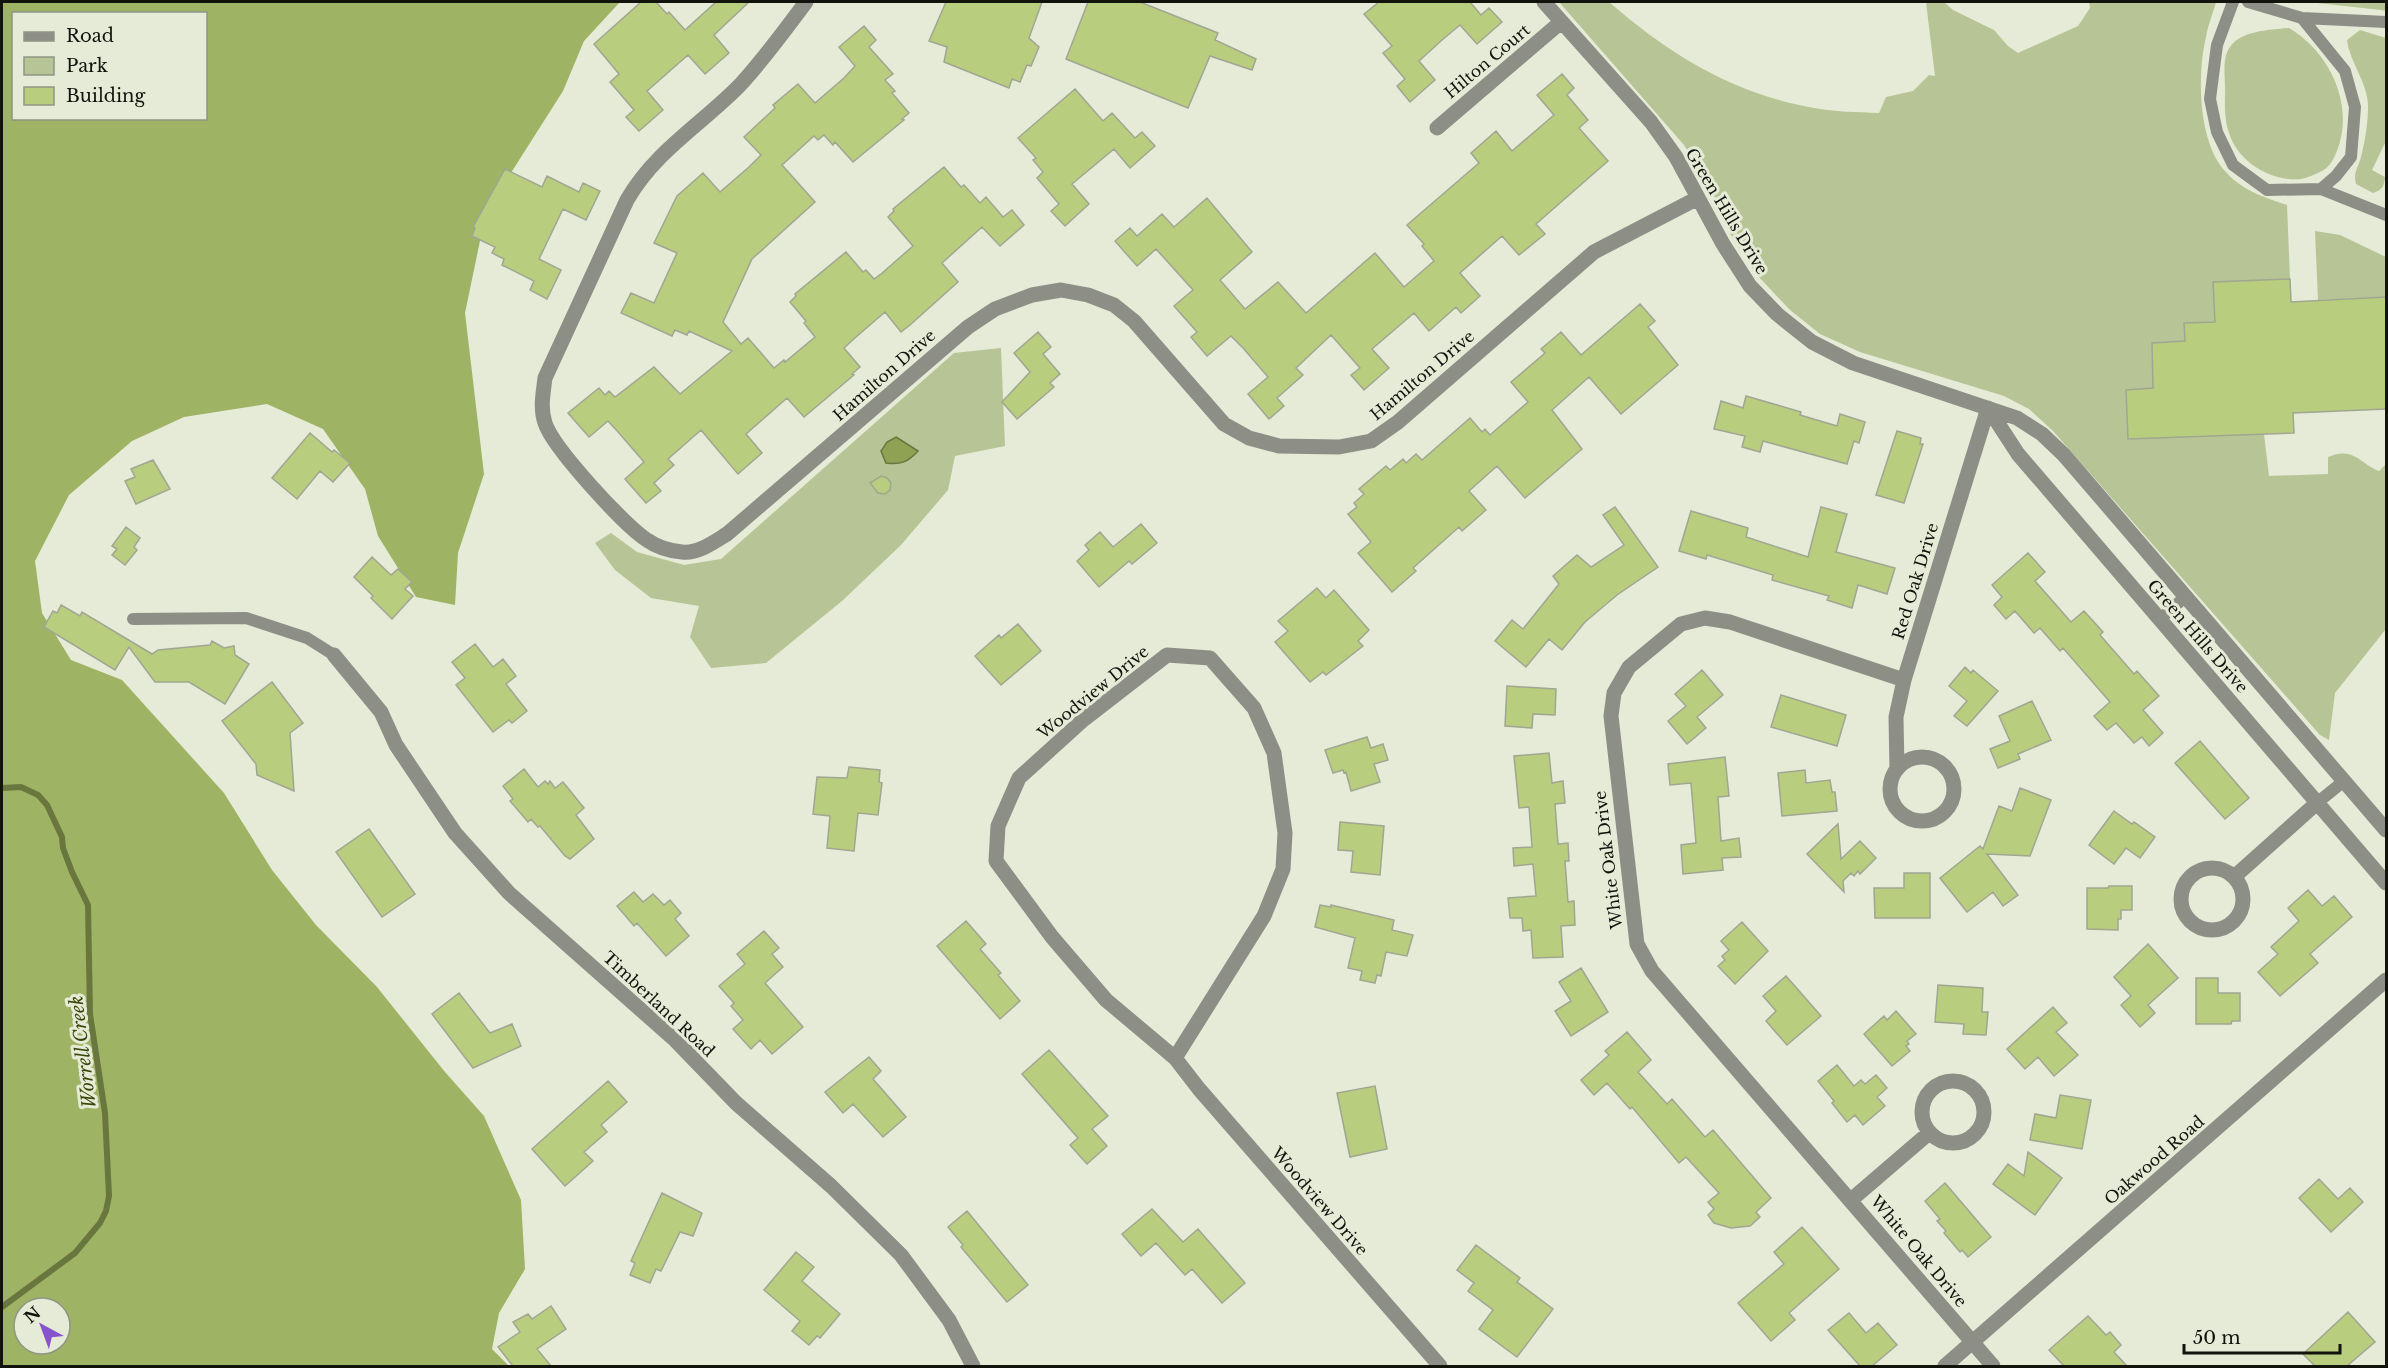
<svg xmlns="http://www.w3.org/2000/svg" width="2388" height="1368" viewBox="0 0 2388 1368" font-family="'Libre Baskerville',serif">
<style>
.green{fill:#b7c495}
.forest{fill:#9fb364;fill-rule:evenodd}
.water{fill:#8fa254;stroke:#69773e;stroke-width:1.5}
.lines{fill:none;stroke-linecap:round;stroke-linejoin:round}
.stream{stroke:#69773e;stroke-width:6}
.building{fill:#b9cd7e;stroke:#a0a692;stroke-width:1.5}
.service{stroke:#8d8f87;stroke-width:12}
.minor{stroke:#8d8f87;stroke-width:15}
.tertiary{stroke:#8d8f87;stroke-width:15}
.labels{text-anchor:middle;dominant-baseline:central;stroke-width:6;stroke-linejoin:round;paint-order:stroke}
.street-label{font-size:16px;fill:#11130c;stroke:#e5ebd6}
.water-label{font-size:18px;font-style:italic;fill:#3a4509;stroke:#e5ebd6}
</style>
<rect width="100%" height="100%" fill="#e5ebd6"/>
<!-- green -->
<path class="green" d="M1559,2H1609C1670,55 1734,94 1814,108C1835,112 1857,112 1879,113L1886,97L1913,91L1929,75L1935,76L1926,2H1944L1953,10L1994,30L2008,46L2018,53L2078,26L2090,8L2089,2H2216C2213,13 2208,25 2206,37C2197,74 2198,140 2224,170C2241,190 2263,197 2287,205L2290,279L2214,282L2215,322L2185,323V341L2152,343L2153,388L2126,390L2128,439L2264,434L2269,476L2328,474V457C2354,446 2360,464 2379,471L2386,464V629L2335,693L2329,740L2320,735L2053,431L2029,409L2004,396L1860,352L1820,334L1790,310L1757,275L1731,235L1709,184L1684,145Z
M2308,2H2386V11L2381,10Z
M2289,28C2328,51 2353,101 2339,145C2336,154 2331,167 2322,171C2315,174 2308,178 2301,179C2271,182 2238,162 2229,133C2224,119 2225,102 2225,88C2225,75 2222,58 2230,47C2242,30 2271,30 2289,28Z
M2360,30L2386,38V141L2372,170L2385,177C2384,187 2382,190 2373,193L2356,184C2353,171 2358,169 2361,157C2365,142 2368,123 2368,106C2368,83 2350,63 2347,40Z
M2315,231L2340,235L2386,257V297L2318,300Z
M1001,348L1005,446L955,456L948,490L901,545L842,601L766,663L711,668L690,637L699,606L651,598L615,570L595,543L611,533L637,552L684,565L721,559L954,353Z"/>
<!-- forest -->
<path class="forest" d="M2,2H620L584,41L563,91L486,212L465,313L484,474L458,553L455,605L416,597L378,536L365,489L323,429L267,404L184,417L132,441L69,495L35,561L42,613L71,660L122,680L224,793L272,870L316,925L377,987L445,1072L484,1116L521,1200L525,1269L499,1313L492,1349L509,1366H2ZM14,14H206V118H14ZM24,1308H60V1344H24Z"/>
<!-- water -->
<path class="water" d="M896,437L918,451C908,462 901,465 886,463L881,451L887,442Z"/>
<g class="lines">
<!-- stream -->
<path class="stream" d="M2,788L21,787L38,795L47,805L62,837L63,848L72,872L88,905L90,1014L105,1113L109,1196L106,1211L100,1223L75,1253L2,1307"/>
</g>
<!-- building -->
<path class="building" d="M641,2H656L667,14L669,12L685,30L716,2H749L714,35L729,53L705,74L688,55L647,91L663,110L639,131L626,117L634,110L610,82L619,74L594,44Z
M946,2H1042L1029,38L1039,47L1031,66L1027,65L1020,82L1012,79L1009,88L944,62L947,47L929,41Z
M1088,2H1140L1218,33L1215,40L1256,59L1252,70L1210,56L1188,108L1066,59Z
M1379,2H1470L1481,15L1489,8L1502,22L1477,44L1460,25L1442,40L1419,61L1435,80L1410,102L1397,86L1405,79L1383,53L1392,46L1364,14Z
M864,26L876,40L869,47L893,74L885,80L895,91L892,93L909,113L902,119L904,120L853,162L835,142L833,145L824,135L818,140L814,136L782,165L815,202L752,259L723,322L741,344L748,338L774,368L784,360L785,362L815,337L804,323L806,321L790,302L796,296L795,294L846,252L863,272L866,270L874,279L881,274L913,246L888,217L894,211L893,209L944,167L961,187L964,185L980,203L986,197L1003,217L1012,210L1024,225L1000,246L982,227L942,263L958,282L910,325L901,332L885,312L856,337L844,348L860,367L852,374L854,375L804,417L787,398L746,434L762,453L738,474L701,430L668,459L674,465L654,483L661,491L646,503L625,479L644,462L619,433L608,421L589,437L568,413L599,388L605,395L609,391L615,397L654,367L680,394L732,351L689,331L687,335L675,330L672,336L621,313L631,293L654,303L677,253L654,243L677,196L703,173L720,192L749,167L761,155L744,137L775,108L773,105L798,84L815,103L844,78L855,66L839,47Z
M1562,74L1574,88L1567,95L1588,120L1579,128L1608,161L1536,224L1545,234L1519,255L1502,236L1460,273L1480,296L1461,313L1456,307L1429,331L1414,313L1372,349L1389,368L1364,390L1351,375L1360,368L1331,335L1296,368L1303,375L1277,398L1284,406L1269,419L1248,394L1268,377L1243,348L1231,336L1207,356L1191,337L1197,332L1174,306L1193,290L1156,249L1137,266L1115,241L1130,228L1137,236L1162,214L1174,227L1207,198L1252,252L1220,280L1245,309L1278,282L1306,313L1375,253L1404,287L1434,261L1422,246L1424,244L1407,225L1479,163L1471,153L1496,131L1512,151L1554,115L1537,95Z
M1075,89L1103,121L1112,113L1135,138L1142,132L1155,146L1130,168L1114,149L1072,184L1089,204L1065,226L1051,211L1059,204L1037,178L1043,172L1033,160L1036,158L1018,138Z
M505,169L542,187L547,176L579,192L583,183L600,191L586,220L563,209L539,259L561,270L547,299L530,290L534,281L502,265L504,259L492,253L495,247L472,236L475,228L473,227Z
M2290,279L2291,302L2386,297V409L2293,413L2294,433L2128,439L2126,390L2153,388L2152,343L2185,341L2184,323L2215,322L2213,282Z
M1640,304L1655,321L1648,327L1678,365L1621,414L1589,377L1552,410L1582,449L1525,498L1497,466L1469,491L1486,510L1462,531L1459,527L1413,568L1416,571L1392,592L1358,553L1371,542L1348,514L1357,507L1354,503L1364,494L1359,489L1386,466L1390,470L1403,459L1406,463L1416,454L1422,460L1470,418L1482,432L1485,429L1490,435L1528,402L1511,382L1545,353L1541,349L1561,332L1581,355Z
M1038,332L1051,347L1043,354L1060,374L1050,383L1054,387L1017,419L1002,402L1030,372L1014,353Z
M1746,396L1801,412L1800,415L1837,426L1840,414L1865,422L1859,443L1854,441L1847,464L1763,441L1760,452L1742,447L1745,436L1714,429L1721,401L1743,408Z
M1897,431L1921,438L1920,444H1923L1904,503L1876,495Z
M310,433L332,452L334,450L350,463L333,482L320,471L297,499L272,478Z
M153,460L170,489L136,504L125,481L135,477L131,469Z
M881,476L887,478L891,483L890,490L885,494L878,493L870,483Z
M1615,507L1658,567L1617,595L1585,622L1562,650L1549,639L1526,667L1495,641L1512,620L1523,629L1559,584L1553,576L1577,555L1591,567L1624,545L1603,515Z
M1821,507L1847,514L1836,552L1895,568L1887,594L1858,585L1852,608L1827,600L1829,596L1772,580L1773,575L1707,555L1706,559L1679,551L1691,511L1748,528L1746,537L1808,557Z
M1141,524L1157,543L1132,564L1129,561L1099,587L1077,561L1089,550L1085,545L1100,532L1113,547Z
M126,527L140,538L134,547L137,550L125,565L112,555L117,549L112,546Z
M2028,553L2045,572L2035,581L2071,622L2084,611L2103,632L2100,635L2134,674L2137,671L2159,696L2143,710L2163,733L2149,746L2142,737L2134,743L2116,723L2107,730L2094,716L2110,702L2063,648L2060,651L2040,628L2034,633L2015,611L2006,619L1994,605L2002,597L1992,585Z
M372,557L391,575L398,569L412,582L405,589L413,596L392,619L371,598L373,596L354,577Z
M1317,588L1326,598L1334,590L1369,630L1358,641L1363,646L1326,675L1323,672L1310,682L1275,642L1288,631L1278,621Z
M61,605L80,616L82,612L152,654L158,650L210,645L212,641L224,648L234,646L235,655L249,664L225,704L189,682H155L129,647L115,670L44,627L53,611L57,613Z
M1018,624L1041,651L1001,685L975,656L999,635L1001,638Z
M475,644L493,667L503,659L516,676L506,684L527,711L512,723L509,720L493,732L456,685L465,678L452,662Z
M1965,667L1971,673L1973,670L1998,691L1967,726L1954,716L1967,701L1949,686Z
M1702,670L1723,695L1697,717L1706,728L1687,744L1668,721L1686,706L1675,694Z
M272,682L303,723L290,733L294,791L257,775L256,764L222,721Z
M1507,686L1556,689L1555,715L1533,714L1532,728L1505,726Z
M1781,695L1846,715L1837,746L1771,727Z
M2032,701L2051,740L2018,754L2020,759L1998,768L1990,749L2010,741L1999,716Z
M1367,737L1371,748L1383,744L1388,760L1374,764L1380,782L1351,791L1346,772L1344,773L1343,770L1333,773L1325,750Z
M2200,741L2249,798L2225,819L2175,763Z
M1549,753L1552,783L1563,781L1565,803L1555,804L1558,844L1568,843L1569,861H1565L1568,902L1574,901L1575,925L1561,926L1563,957L1533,958L1531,930L1523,931L1522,918H1510L1508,898L1536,896L1533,864L1514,866L1513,848L1532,847L1529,807L1519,808L1514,756Z
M1725,757L1729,796L1718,797L1721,841L1739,838L1741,857L1722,858L1723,870L1683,874L1681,845L1696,843L1691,783L1670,785L1668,764Z
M849,767L880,770L879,782L882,783L878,815L858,813L854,851L827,848L830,816L813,814L817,777L847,778Z
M524,769L538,787L545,781L548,784L550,781L555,788L563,782L584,808L576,815L594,839L570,859L565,856L540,826L538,827L531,819L528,822L510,801L513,799L503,786Z
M1805,770L1806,783L1830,780L1832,792H1835L1837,811L1782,816L1778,773Z
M2020,788L2051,800L2030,856L1987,854L2018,895L2003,906L1993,892L1967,912L1940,878L1980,846L1983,849L1999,806L2012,811Z
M2114,811L2132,824L2134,822L2155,837L2140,858L2126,848L2114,864L2089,845Z
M1340,822L1384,826L1380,875L1351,872L1353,851L1338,850Z
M1838,824L1841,859L1860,841L1876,858L1860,874L1858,871L1854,876L1851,873L1843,881L1844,892L1807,854Z
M369,829L415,894L382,917L336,852Z
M1904,873H1930V918H1875L1874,888H1904Z
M2109,886H2132V910H2121V919H2118V930L2087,929V888H2108Z
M2308,890L2322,906L2334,896L2352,917L2310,954L2318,963L2280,996L2258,972L2278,954L2271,947L2299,921L2288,908Z
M634,892L643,902L653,894L664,905L670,900L681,913L675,919L689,936L666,956L637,923L634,926L617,906Z
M1320,905L1331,907V905L1394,920L1392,930L1413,935L1407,956L1386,952L1381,976L1377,975L1375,983L1360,980L1362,971L1348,968L1355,938L1315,927Z
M966,921L986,944L980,949L1001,973L998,975L1020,1001L1000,1019L937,946Z
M1742,922L1768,951L1735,984L1718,966L1725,960L1722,956L1729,950L1721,941Z
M764,931L779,948L772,954L783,967L765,983L803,1027L772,1054L760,1040L751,1049L733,1029L743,1020L731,1006L734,1003L719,986L745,964L737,954Z
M2148,944L2178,978L2148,1005L2155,1013L2140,1027L2121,1005L2131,996L2114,977Z
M1581,968L1608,1012L1571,1036L1555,1011L1571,1001L1559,982Z
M1786,976L1821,1016L1787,1045L1766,1021L1776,1011L1763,996Z
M2196,978H2218V993H2240V1021H2232L2231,1024H2196Z
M1938,985L1983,988L1982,1012H1988L1986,1035L1963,1034L1964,1024L1935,1022Z
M459,993L490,1033L512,1024L521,1046L473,1068L432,1014Z
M2053,1007L2067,1023L2056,1032L2078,1055L2054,1076L2038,1057L2025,1069L2007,1049Z
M1896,1011L1916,1034L1907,1041L1909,1044L1906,1046L1910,1051L1892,1066L1864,1034L1884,1016L1887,1020Z
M1627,1032L1651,1060L1638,1072L1667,1104L1672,1099L1705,1137L1713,1130L1771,1198L1756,1212L1760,1217L1750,1226L1731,1228L1714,1223L1708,1215L1714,1209L1708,1202L1719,1193L1686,1157L1679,1163L1632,1107L1630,1109L1607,1083L1594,1095L1581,1080L1609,1055L1605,1051Z
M1049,1050L1108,1116L1092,1129L1107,1146L1087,1164L1070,1145L1078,1138L1022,1074Z
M869,1057L881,1071L873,1079L906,1117L883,1137L853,1104L843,1113L825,1092Z
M1837,1065L1854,1086L1861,1080L1865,1084L1876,1075L1887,1088L1877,1097L1885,1106L1863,1125L1855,1115L1847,1122L1832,1103L1834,1101L1818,1081Z
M608,1081L627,1102L601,1125L607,1132L584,1152L593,1161L565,1186L532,1149Z
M1375,1086L1387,1149L1350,1157L1337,1093Z
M2060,1095L2091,1100L2082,1149L2030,1140L2035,1114L2056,1118Z
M2028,1152L2062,1178L2035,1215L1993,1184L2008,1164L2024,1176Z
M2319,1179L2338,1199L2350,1188L2363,1202L2331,1232L2299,1198Z
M1945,1183L1991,1237L1968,1257L1962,1250L1960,1252L1944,1233L1946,1231L1937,1221L1940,1219L1925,1201Z
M662,1193L702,1213L693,1236L680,1232L661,1271L656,1269L650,1283L630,1275L635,1263L631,1261Z
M1152,1209L1183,1242L1198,1229L1245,1283L1222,1303L1192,1269L1185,1275L1156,1243L1141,1256L1122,1234Z
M967,1211L1028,1285L1007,1302L961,1247L963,1245L948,1227Z
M1802,1227L1839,1269L1789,1313L1795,1320L1771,1341L1738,1303L1784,1264L1774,1252Z
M1476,1245L1520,1278L1517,1282L1553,1309L1517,1357L1479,1329L1493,1310L1468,1291L1474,1283L1457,1270Z
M796,1252L814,1267L802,1281L840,1314L820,1338L817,1336L809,1345L792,1331L800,1321L764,1290Z
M551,1306L566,1329L537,1349L551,1366H513L498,1347L520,1332L513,1322L528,1314L532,1319Z
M2348,1312L2375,1342L2347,1366H2315L2303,1354Z
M1849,1313L1866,1333L1878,1323L1897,1345L1872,1366H1860L1828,1330Z
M2088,1316L2106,1335L2110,1332L2121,1345L2114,1352L2127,1366H2064L2049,1350Z"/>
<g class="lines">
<!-- service -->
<path class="service" d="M2233,2L2217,45L2210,99L2217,132L2233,165L2267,190L2321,189L2336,176L2351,157L2355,107L2345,71L2302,18L2248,2
M2302,18L2386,22
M2321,189L2386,215
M133,619L246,618L307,638L334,655
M2160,619L2185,597
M2318,802L2344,781"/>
<!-- minor -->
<path class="minor" d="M806,2C785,30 764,59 740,85C702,124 655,151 627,200L545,378C543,394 540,408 545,423C553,448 625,526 647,540C657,547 670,551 682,552C698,554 714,542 727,534L968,327L995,309L1032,295L1061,290L1088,295L1114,305L1134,321L1224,424L1249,438L1279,446L1339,447L1371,441L1398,422L1594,252L1698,198
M1544,2L1651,122L1676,157L1723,244L1750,286L1777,314L1812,342L1853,363L2017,418L2042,434L2064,455L2386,830
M1437,128L1561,22
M1988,408L2018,454L2386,883
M334,655L381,712L396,745L455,833L509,893L675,1040L736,1103L831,1186L901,1255L949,1320L973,1366
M1167,655L1210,658L1254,708L1274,753L1285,833L1283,869L1264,916L1175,1058L1106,1000L1052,937L996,861L998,826L1019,778L1083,720Z
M1904,680L1730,622L1705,618L1681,624L1629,667L1614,693L1611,716L1637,944L1652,971L1993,1366
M1890 789a32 32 0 1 1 64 0a32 32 0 1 1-64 0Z
M1897,769L1896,717L1904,680L1988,408
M2181 899a31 31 0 1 1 62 0a31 31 0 1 1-62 0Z
M2234,877L2318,802
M1175,1058L1199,1089L1440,1366
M1922 1112a31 31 0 1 1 62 0a31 31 0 1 1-62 0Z
M1851,1200L1929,1133"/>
<!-- tertiary -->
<path class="tertiary" d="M1945,1366L2386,980"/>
</g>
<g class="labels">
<!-- street labels -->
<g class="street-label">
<text transform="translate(1487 61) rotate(-40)">Hilton Court</text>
<text transform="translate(1727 211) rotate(59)">Green Hills Drive</text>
<text transform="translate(884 375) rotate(-41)">Hamilton Drive</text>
<text transform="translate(1422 375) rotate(-40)">Hamilton Drive</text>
<text transform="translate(1915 581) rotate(-73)">Red Oak Drive</text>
<text transform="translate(2198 636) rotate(49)">Green Hills Drive</text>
<text transform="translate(1093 692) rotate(-39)">Woodview Drive</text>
<text transform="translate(1608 860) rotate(-97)">White Oak Drive</text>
<text transform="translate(659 1004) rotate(43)">Timberland Road</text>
<text transform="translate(2154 1160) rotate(-41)">Oakwood Road</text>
<text transform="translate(1320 1201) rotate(49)">Woodview Drive</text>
<text transform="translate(1919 1251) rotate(50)">White Oak Drive</text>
</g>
<!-- water labels -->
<g class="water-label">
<text transform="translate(83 1052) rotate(-97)">Worrell Creek</text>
</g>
</g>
<!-- border -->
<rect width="2388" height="1368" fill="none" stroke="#11130c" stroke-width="6"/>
<!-- legend -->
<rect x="12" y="12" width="195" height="108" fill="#e5ebd6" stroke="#909585" stroke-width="1.5"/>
<rect x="24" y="32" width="30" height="9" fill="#8d8f87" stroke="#909585" stroke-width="1.5"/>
<text x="66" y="42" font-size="18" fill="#11130c">Road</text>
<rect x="24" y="57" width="30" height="18" fill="#b7c495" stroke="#909585" stroke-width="1.5"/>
<text x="66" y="72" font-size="18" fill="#11130c">Park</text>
<rect x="24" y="87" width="30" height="18" fill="#b9cd7e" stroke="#909585" stroke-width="1.5"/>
<text x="66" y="102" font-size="18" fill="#11130c">Building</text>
<!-- north arrow -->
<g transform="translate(42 1326) rotate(319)"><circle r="28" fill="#e5ebd6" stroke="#909585" stroke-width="1.5"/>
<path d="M0-4.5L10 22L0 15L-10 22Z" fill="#8754cc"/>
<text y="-9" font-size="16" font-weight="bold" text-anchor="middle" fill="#11130c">N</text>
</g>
<!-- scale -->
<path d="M2184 1344v9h156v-9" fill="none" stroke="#11130c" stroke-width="3"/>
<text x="2193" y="1344" font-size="18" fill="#11130c" stroke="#e5ebd6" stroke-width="4.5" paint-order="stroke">50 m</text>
</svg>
